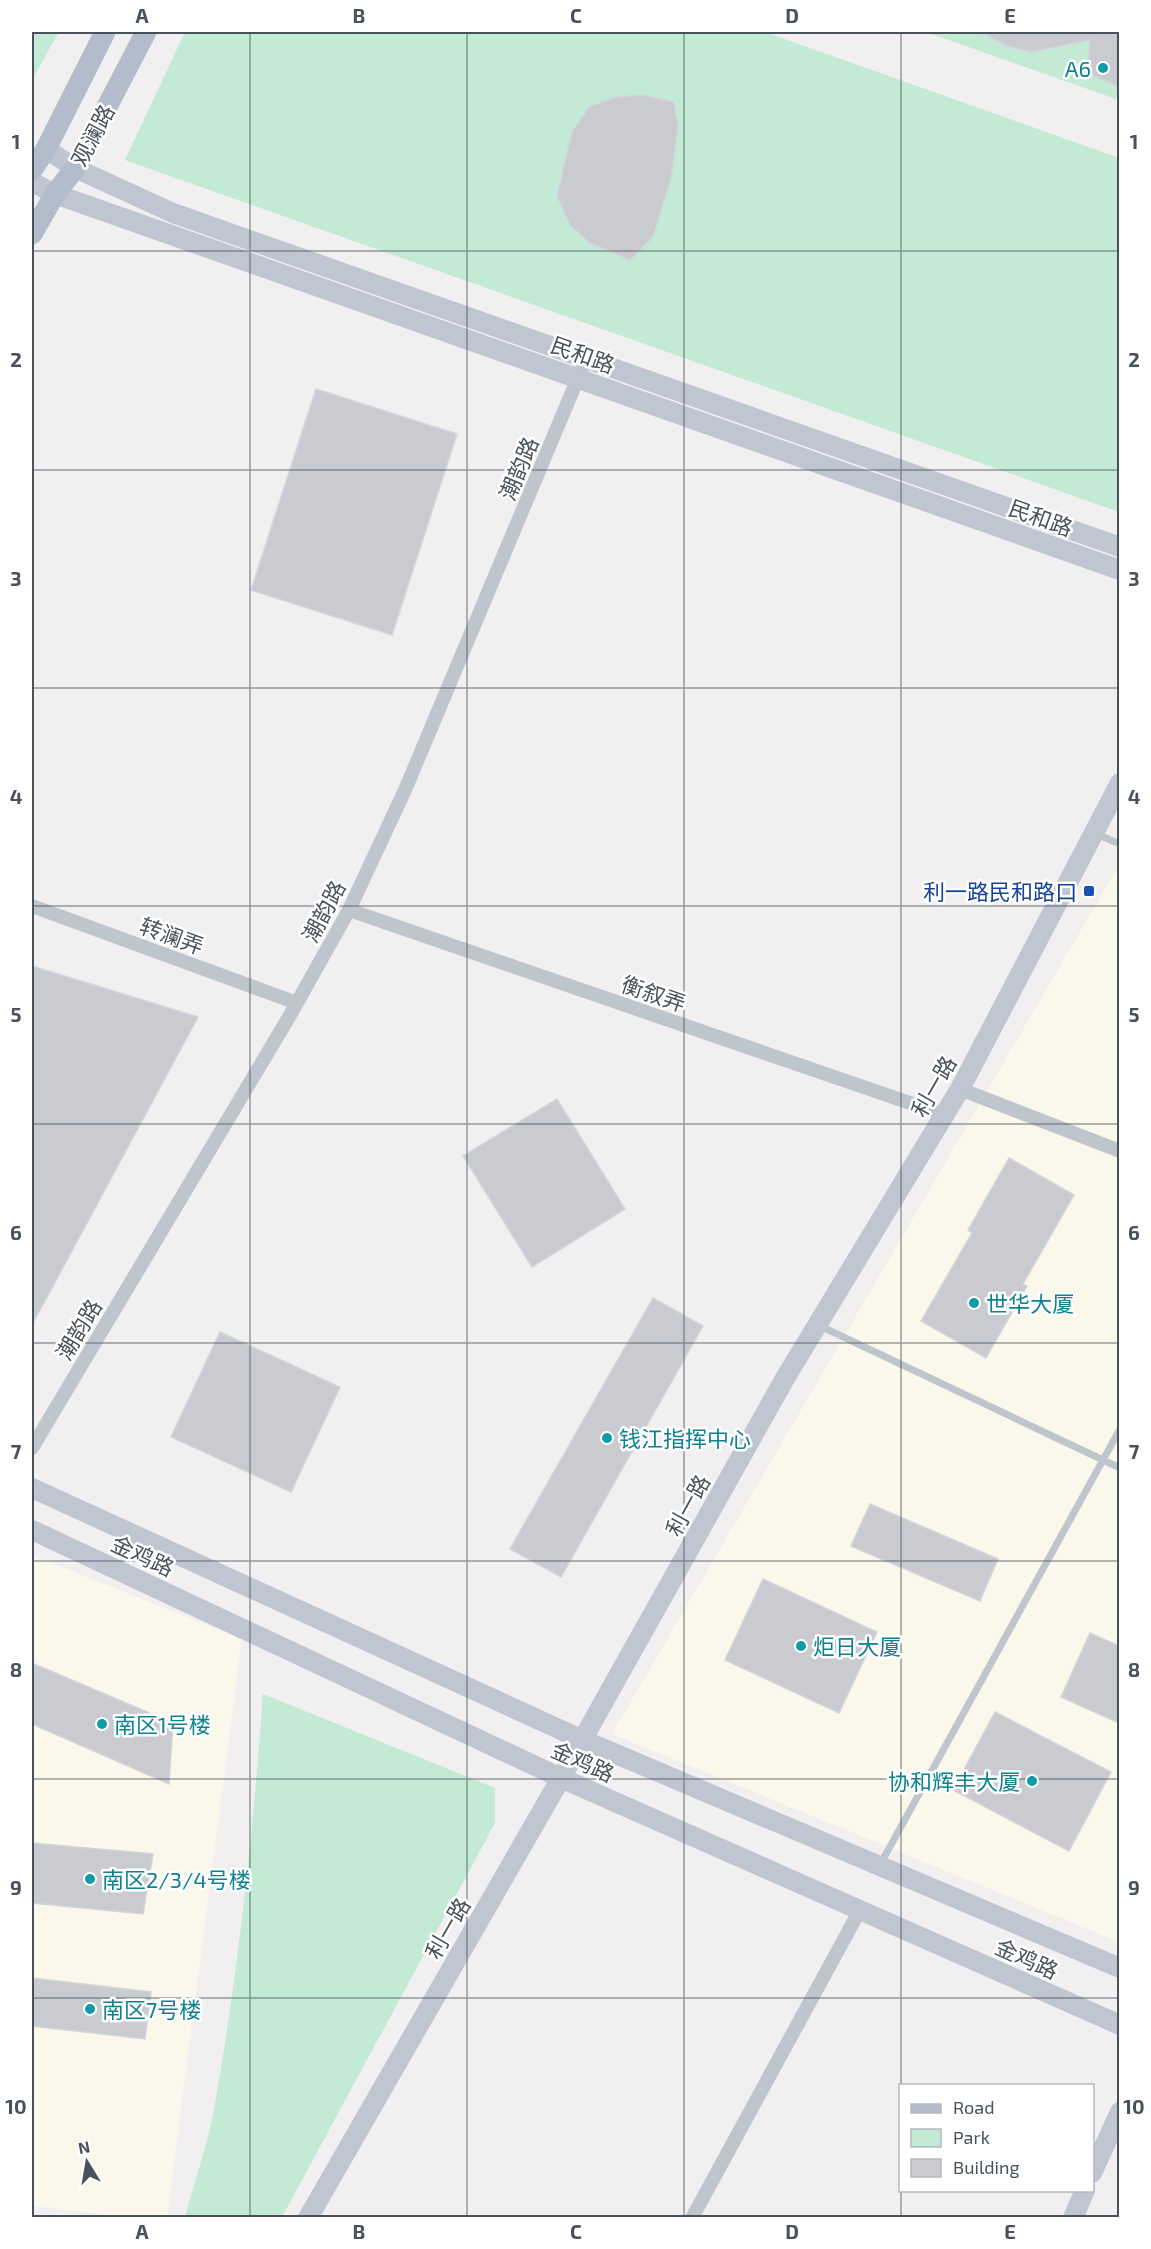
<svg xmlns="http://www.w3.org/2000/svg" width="1151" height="2249" viewBox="0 0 1151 2249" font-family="'Exo 2','Noto Sans SC',sans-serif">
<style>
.commercial{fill:#faf7eb}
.green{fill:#c2ead5}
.building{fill:#c9cbd1;stroke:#d4d5da;stroke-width:1.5}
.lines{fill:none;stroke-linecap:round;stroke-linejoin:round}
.lane{stroke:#bfc5cd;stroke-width:7}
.street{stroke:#bfc5cd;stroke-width:14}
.secondary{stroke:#bfc6d1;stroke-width:20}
.primary{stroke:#b2bccb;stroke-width:21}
.grid{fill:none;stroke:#49515b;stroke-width:1.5;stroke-opacity:0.55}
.culture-dot{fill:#0f9aa8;stroke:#fff;stroke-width:2}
.transit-dot{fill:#1a4fb4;stroke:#fff;stroke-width:2}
.labels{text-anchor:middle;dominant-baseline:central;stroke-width:5;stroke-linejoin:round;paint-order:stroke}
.culture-label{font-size:22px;fill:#0d838f;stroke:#fff;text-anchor:start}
.street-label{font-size:22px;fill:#49515b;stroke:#fff}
.transit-label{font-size:22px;fill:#164399;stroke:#fff;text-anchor:end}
.neatline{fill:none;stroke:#49515b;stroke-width:2}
.grid-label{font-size:20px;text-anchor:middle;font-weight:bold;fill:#49515b}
</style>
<rect width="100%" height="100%" fill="#f1efef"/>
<!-- commercial -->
<path class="commercial" d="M1119,865V1942L612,1734Z
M32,1555L242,1639L167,2217H127L32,2206Z"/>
<!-- green -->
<path class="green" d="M32,32H59L32,80Z
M185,32H765L1119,158V512L125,160Z
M926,32H1119V100Z
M263,1694L495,1788V1823L282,2217H185C194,2183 206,2149 213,2115C238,1976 253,1835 263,1694Z"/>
<!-- building -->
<path class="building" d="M981,32H1119V87L1087,73L1090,40L1031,52L1006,46Z
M644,95L674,102L678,127L671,178L653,237L630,260L590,243L570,225L557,196L572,132L589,107L616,97Z
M316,389L457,434L392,635L251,590Z
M32,966L198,1017L32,1325Z
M557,1099L625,1209L532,1267L463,1156Z
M1009,1158L1074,1195L1023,1284L1027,1286L986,1358L921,1321L972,1233L968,1230Z
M653,1298L703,1326L561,1577L510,1549Z
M220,1332L340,1387L291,1492L171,1437Z
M870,1504L998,1559L980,1601L851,1546Z
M763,1579L877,1632L839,1713L725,1660Z
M1090,1633L1119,1646V1723L1061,1697Z
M32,1663L173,1723L169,1784L32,1724Z
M995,1712L1111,1772L1069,1851L953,1790Z
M32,1843L153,1854L143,1914L32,1903Z
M32,1978L151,1992L145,2039L32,2026Z"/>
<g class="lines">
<!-- lane -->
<path class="lane" d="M1094,833L1120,844
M818,1325L1120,1468
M881,1863L1120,1429"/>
<!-- street -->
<path class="street" d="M32,906L297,1003
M349,910L945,1115
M960,1089L1120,1151
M32,1448L289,1017L349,910L405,790L586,359
M692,2218L860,1910"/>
<!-- secondary -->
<path class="secondary" d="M46,149L75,168L173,213L1120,547
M32,182L55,194L1120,570
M32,1488L583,1740L1120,1968
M32,1530L561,1778L1120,2025
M1092,2173L1120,2112
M308,2218L561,1778L784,1380L960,1089L1120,783
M1073,2218L1085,2190"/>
<!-- primary -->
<path class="primary" d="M32,170L46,149L105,32
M32,234L55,194L75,168L146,32"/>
</g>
<!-- grid -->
<path class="grid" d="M250,32V2218M467,32V2218M684,32V2218M901,32V2086M32,251H1120M32,470H1120M32,688H1120M32,906H1120M32,1124H1120M32,1343H1120M32,1561H1120M32,1779H1120M32,1998H1120M901,2190V2218"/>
<!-- markers -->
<g class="culture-dot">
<circle cx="1103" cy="68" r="6"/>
<circle cx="974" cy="1303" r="6"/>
<circle cx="607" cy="1438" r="6"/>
<circle cx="801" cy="1646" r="6"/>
<circle cx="102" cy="1724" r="6"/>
<circle cx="1032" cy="1781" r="6"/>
<circle cx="90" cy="1879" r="6"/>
<circle cx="90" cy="2009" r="6"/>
</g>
<rect class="transit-dot" x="1083" y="885" width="12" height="12" rx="3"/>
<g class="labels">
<!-- culture labels -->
<g class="culture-label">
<text x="1091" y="68" text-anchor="end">A6</text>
<text x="986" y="1303">世华大厦</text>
<text x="619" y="1438">钱江指挥中心</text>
<text x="813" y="1646">炬日大厦</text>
<text x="114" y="1724">南区1号楼</text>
<text x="1020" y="1781" text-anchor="end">协和辉丰大厦</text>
<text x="102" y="1879">南区2/3/4号楼</text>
<text x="102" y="2009">南区7号楼</text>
</g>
<!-- street labels -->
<g class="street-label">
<text transform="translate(92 135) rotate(-62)">观澜路</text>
<text transform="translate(583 354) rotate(20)">民和路</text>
<text transform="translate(518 468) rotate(-67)">潮韵路</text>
<text transform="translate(1041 517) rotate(20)">民和路</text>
<text transform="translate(323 911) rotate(-62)">潮韵路</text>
<text transform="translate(172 935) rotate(20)">转澜弄</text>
<text transform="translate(654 993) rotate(19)">衡叙弄</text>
<text transform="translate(933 1086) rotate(-60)">利一路</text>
<text transform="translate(78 1329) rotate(-59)">潮韵路</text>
<text transform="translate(687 1505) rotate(-61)">利一路</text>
<text transform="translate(143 1555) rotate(25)">金鸡路</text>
<text transform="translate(583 1761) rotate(24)">金鸡路</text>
<text transform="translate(447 1928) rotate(-60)">利一路</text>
<text transform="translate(1027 1958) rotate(24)">金鸡路</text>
</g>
<!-- transit labels -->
<g class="transit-label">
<text x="1077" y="891">利一路民和路口</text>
</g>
</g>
<!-- border -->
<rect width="1151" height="2249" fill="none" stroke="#ffffff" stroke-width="66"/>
<!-- legend -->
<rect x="899" y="2084" width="195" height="108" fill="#ffffff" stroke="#b6b9bd" stroke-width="1.5"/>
<rect x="911" y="2104" width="30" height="9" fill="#b2bccb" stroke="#b6b9bd" stroke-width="1.5"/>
<text x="953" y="2114" font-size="18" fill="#49515b">Road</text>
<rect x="911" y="2129" width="30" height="18" fill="#c2ead5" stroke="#b6b9bd" stroke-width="1.5"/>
<text x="953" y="2144" font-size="18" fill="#49515b">Park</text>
<rect x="911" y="2159" width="30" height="18" fill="#c9cbd1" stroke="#b6b9bd" stroke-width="1.5"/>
<text x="953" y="2174" font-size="18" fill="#49515b">Building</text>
<!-- north arrow -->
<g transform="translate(87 2162) rotate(349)" stroke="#ffffff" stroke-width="4.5" paint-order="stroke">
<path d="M0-4.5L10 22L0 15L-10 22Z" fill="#49515b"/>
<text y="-9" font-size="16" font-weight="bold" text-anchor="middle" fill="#49515b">N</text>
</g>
<rect x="33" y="33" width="1085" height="2183" class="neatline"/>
<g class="grid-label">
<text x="142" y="23">A</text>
<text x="359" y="23">B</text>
<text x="576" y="23">C</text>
<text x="792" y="23">D</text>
<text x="1010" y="23">E</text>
<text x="16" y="149">1</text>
<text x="1134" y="149">1</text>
<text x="16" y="367">2</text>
<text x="1134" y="367">2</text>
<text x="16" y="586">3</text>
<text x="1134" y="586">3</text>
<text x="16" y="804">4</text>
<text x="1134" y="804">4</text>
<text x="16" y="1022">5</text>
<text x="1134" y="1022">5</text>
<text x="16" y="1240">6</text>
<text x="1134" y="1240">6</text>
<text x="16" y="1459">7</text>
<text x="1134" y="1459">7</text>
<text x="16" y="1677">8</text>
<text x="1134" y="1677">8</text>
<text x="16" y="1895">9</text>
<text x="1134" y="1895">9</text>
<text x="16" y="2114">10</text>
<text x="1134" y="2114">10</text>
<text x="142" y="2239">A</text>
<text x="359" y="2239">B</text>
<text x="576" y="2239">C</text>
<text x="792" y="2239">D</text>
<text x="1010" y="2239">E</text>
</g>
</svg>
